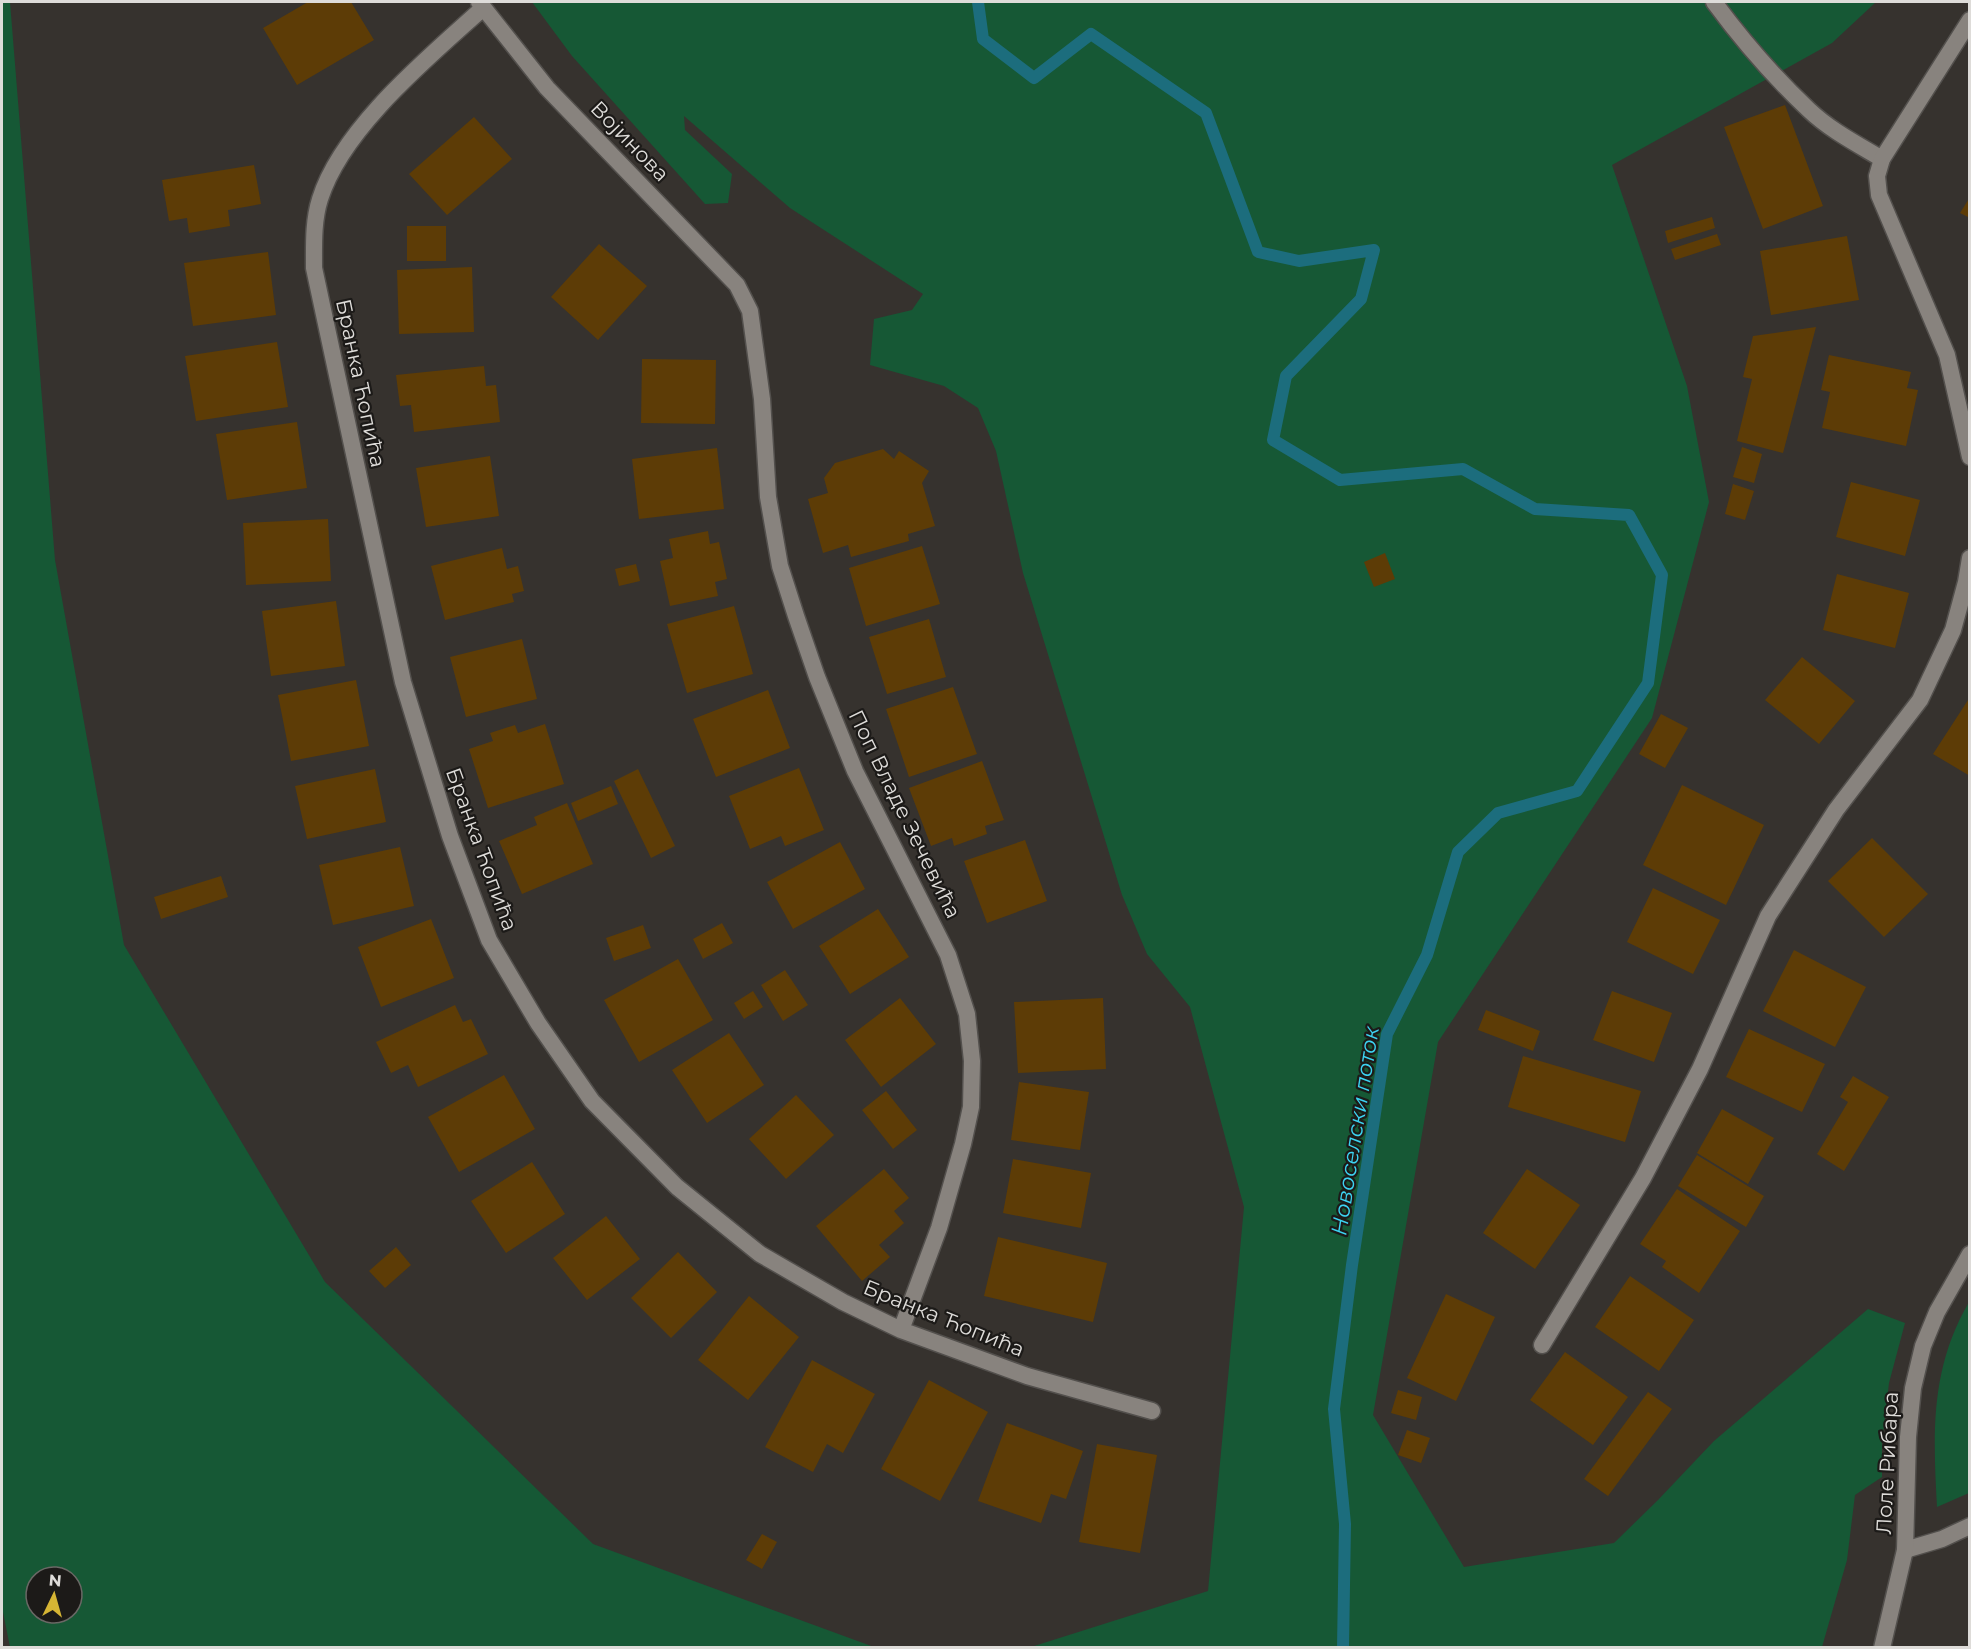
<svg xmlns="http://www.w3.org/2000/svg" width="1971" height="1649" viewBox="0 0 1971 1649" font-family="Montserrat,sans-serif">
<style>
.green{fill:#165835;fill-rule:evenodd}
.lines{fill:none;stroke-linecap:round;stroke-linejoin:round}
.stream{stroke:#1c6d7d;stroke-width:12}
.building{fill:#5d3c06}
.service-casing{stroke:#53504d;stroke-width:19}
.minor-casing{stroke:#53504d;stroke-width:19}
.tertiary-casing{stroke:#53504d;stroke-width:19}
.service{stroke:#88837e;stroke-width:16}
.minor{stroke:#88837e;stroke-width:16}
.tertiary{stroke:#88837e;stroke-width:16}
.labels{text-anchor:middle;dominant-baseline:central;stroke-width:4.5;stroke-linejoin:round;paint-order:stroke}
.street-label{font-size:21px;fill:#dedcd9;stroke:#1c1a18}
.water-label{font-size:22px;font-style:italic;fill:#3dd3f1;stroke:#1c1a18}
</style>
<rect width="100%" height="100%" fill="#36322e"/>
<!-- green -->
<path class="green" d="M2,2H10L55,560L124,945L325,1282L593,1544L874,1647H10L2,1607ZM36,1577H72V1613H36Z
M532,2H1876L1832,43L1612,165L1687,386L1709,502L1652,718L1438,1042L1373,1415L1464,1567L1614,1543L1658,1500L1714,1441L1868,1309L1905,1323L1889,1383L1882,1443V1477L1855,1495L1847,1560L1822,1647H1031L1208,1591L1244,1207L1190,1007L1147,954L1122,895L1023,573L996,451L978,408L944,386L870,365L874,319L912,310L923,294L790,208L684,116L685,130L732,174L728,203L705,204L572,56Z
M1969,1302V1493L1937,1507C1933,1433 1930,1369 1969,1302Z"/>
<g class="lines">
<!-- stream -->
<path class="stream" d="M978,2L983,39L1034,78L1091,34L1206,113L1258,252L1299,261L1374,250L1361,299L1286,376L1273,440L1340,480L1463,469L1535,509L1629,515L1662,575L1648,683L1577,791L1498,813L1458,852L1427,955L1387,1034L1352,1265L1334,1409L1345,1524L1343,1648"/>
</g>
<!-- building -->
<path class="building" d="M308,2H351L374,40L297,85L263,28Z
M1785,105L1823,206L1763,229L1724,127Z
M474,117L512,159L447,215L409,174Z
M254,165L261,204L228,210L230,226L189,233L187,218L169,221L162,180Z
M1970,197V218L1960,213Z
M1712,217L1715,228L1668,243L1665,231Z
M407,226H446V261H407Z
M1717,234L1721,245L1675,260L1671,249Z
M1847,236L1859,300L1771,315L1760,251Z
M599,244L647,286L598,340L551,297Z
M268,252L276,315L193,326L184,263Z
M472,267L474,332L399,334L397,270Z
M1816,327L1783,453L1737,441L1752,379L1743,377L1753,336Z
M277,342L288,407L196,421L185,356Z
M1829,355L1911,372L1907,388L1918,390L1906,446L1822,428L1830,392L1821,390Z
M642,359L716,360L715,424L641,423Z
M484,366L486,386L496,385L500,422L414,432L411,405L400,406L396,375Z
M297,422L307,488L227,500L216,434Z
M1742,447L1762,454L1754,483L1733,477Z
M717,448L724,509L639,519L632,459Z
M883,449L894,459L899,451L929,471L922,483L935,526L908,534L909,541L851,557L848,545L823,553L808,499L828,493L824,478L835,463Z
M490,456L499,516L426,527L416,468Z
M1851,482L1920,500L1905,556L1836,537Z
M1733,484L1754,491L1745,520L1725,514Z
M328,519L331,581L246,585L243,523Z
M708,531L710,544L719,542L727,579L715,582L718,596L670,606L660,561L673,558L669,539Z
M922,546L940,604L866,626L849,568Z
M502,548L507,569L518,566L524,591L512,594L514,602L445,620L431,566Z
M1385,553L1395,579L1374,587L1364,562Z
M636,564L640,581L619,586L615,569Z
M1837,574L1909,593L1895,648L1823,630Z
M336,601L345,666L271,676L262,611Z
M734,606L753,674L687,693L667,624Z
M929,619L946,677L887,694L869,637Z
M522,639L537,699L466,717L450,657Z
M1802,657L1855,701L1819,744L1765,700Z
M356,680L369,746L291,761L278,695Z
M953,687L977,754L909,777L886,709Z
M768,690L790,748L716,777L693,719Z
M1970,697V776L1933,754Z
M1661,714L1688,728L1665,768L1639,754Z
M545,724L564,784L488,808L469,749L493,741L490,733L515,725L518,733Z
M982,761L1004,820L985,826L987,834L954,846L952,838L931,846L909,788Z
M799,768L824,830L785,846L781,836L750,849L729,796Z
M375,769L386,822L307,839L295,786Z
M638,769L675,846L651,858L614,781Z
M1682,785L1764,825L1726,905L1643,865Z
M611,786L618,804L578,821L571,803Z
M567,803L593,864L522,894L499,841L537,825L534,817Z
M1872,838L1928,894L1884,937L1828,881Z
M1025,840L1047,901L987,923L964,861Z
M840,842L865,889L793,929L767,882Z
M400,847L414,906L333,925L319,865Z
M221,876L228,897L161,919L154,897Z
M1653,888L1720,920L1693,974L1627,942Z
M878,909L909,957L850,994L819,946Z
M431,919L454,978L381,1007L358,947Z
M722,923L733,943L703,959L693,939Z
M643,925L651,948L614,961L606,938Z
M1794,950L1866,987L1835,1047L1763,1011Z
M678,959L713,1020L639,1062L604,1000Z
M785,970L808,1005L783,1021L761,985Z
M753,991L763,1007L744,1019L734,1003Z
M1612,991L1672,1013L1654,1062L1593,1040Z
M900,998L936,1044L881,1087L845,1040Z
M1103,998L1106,1069L1018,1073L1014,1002Z
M455,1005L463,1022L471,1019L488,1054L418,1087L408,1065L391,1073L376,1042Z
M1486,1010L1540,1031L1533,1051L1478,1030Z
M1749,1029L1825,1064L1802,1112L1726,1077Z
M729,1033L764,1085L707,1123L672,1070Z
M1523,1056L1641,1091L1625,1142L1508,1107Z
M504,1075L535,1129L459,1172L428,1117Z
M1853,1076L1889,1097L1844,1171L1817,1154L1848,1102L1840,1097Z
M1019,1082L1089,1092L1080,1150L1011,1140Z
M886,1091L917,1130L893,1149L862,1110Z
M796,1095L834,1135L786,1179L749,1139Z
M1722,1109L1774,1138L1748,1184L1697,1153Z
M1697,1155L1764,1196L1746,1227L1678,1186Z
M1013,1159L1091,1173L1081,1228L1003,1213Z
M532,1162L565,1214L506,1253L471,1201Z
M884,1169L909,1198L894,1211L904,1223L879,1245L890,1257L862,1281L816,1226Z
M1527,1169L1580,1205L1535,1269L1483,1233Z
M1677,1189L1740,1231L1699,1293L1662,1267L1666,1261L1640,1244Z
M606,1216L640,1259L587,1300L553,1258Z
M998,1237L1107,1263L1093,1322L984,1296Z
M396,1247L411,1265L385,1288L369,1271Z
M678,1252L717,1292L671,1338L631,1298Z
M1630,1276L1694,1320L1659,1371L1595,1327Z
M1446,1294L1495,1317L1456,1401L1407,1378Z
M749,1296L799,1337L748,1400L698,1360Z
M1565,1352L1628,1397L1593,1445L1530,1400Z
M812,1360L875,1394L843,1453L827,1444L813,1472L765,1447Z
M929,1380L988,1412L940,1501L881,1469Z
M1398,1390L1422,1397L1416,1420L1391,1413Z
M1648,1392L1672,1409L1608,1496L1584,1479Z
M1007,1423L1083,1451L1066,1499L1051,1494L1041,1523L978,1501Z
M1407,1430L1430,1438L1421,1463L1398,1455Z
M1097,1444L1157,1455L1140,1553L1079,1542Z
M762,1534L777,1542L762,1569L746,1560Z"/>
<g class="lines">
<!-- service casing -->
<g class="service-casing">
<path id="service" d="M1714,2C1742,40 1774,77 1809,110C1830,130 1857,144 1882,159"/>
</g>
<!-- minor casing -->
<g class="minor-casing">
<path id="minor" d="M479,2L547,88L737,285L750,311L762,399L768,497L780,566L796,616L817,677L855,771L948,955L967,1014L972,1061L971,1107L963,1144L939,1228L901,1330
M483,8C429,57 342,128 320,199C313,221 314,245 314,268L403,682L450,836L489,940L538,1023L592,1101L677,1187L760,1254L843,1302L901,1330L1027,1376L1152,1411
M1970,20L1882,159L1877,176L1879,195L1947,355L1970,457
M1542,1345L1643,1178L1700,1069L1768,916L1836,810L1920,700L1953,630L1966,582L1970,558
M1905,1550L1942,1539L1970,1526"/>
</g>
<!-- tertiary casing -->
<g class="tertiary-casing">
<path id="tertiary" d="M1882,1648L1905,1550L1908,1437L1913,1388L1923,1346L1937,1312L1970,1254"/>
</g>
<!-- service -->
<use href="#service" class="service"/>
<!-- minor -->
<use href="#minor" class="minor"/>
<!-- tertiary -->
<use href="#tertiary" class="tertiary"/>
</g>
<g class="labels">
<!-- street labels -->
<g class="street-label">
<text transform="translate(630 141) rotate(46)">Војинова</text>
<text transform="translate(361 383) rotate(78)">Бранка Ћопића</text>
<text transform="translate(905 814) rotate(64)">Поп Владе Зечевића</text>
<text transform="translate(482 849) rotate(70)">Бранка Ћопића</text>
<text transform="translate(944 1318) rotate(22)">Бранка Ћопића</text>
<text transform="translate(1887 1463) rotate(-87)">Лоле Рибара</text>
</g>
<!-- water labels -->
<g class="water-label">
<text transform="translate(1355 1131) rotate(-81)">Новоселски поток</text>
</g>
</g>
<!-- border -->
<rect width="1971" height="1649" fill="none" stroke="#dedcd9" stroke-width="6"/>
<!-- north arrow -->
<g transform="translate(54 1595) rotate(5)"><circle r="28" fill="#1c1a18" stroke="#6a6865" stroke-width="1.5"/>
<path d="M0-4.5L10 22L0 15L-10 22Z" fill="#d6b534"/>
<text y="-9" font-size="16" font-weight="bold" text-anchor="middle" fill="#dedcd9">N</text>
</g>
</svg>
